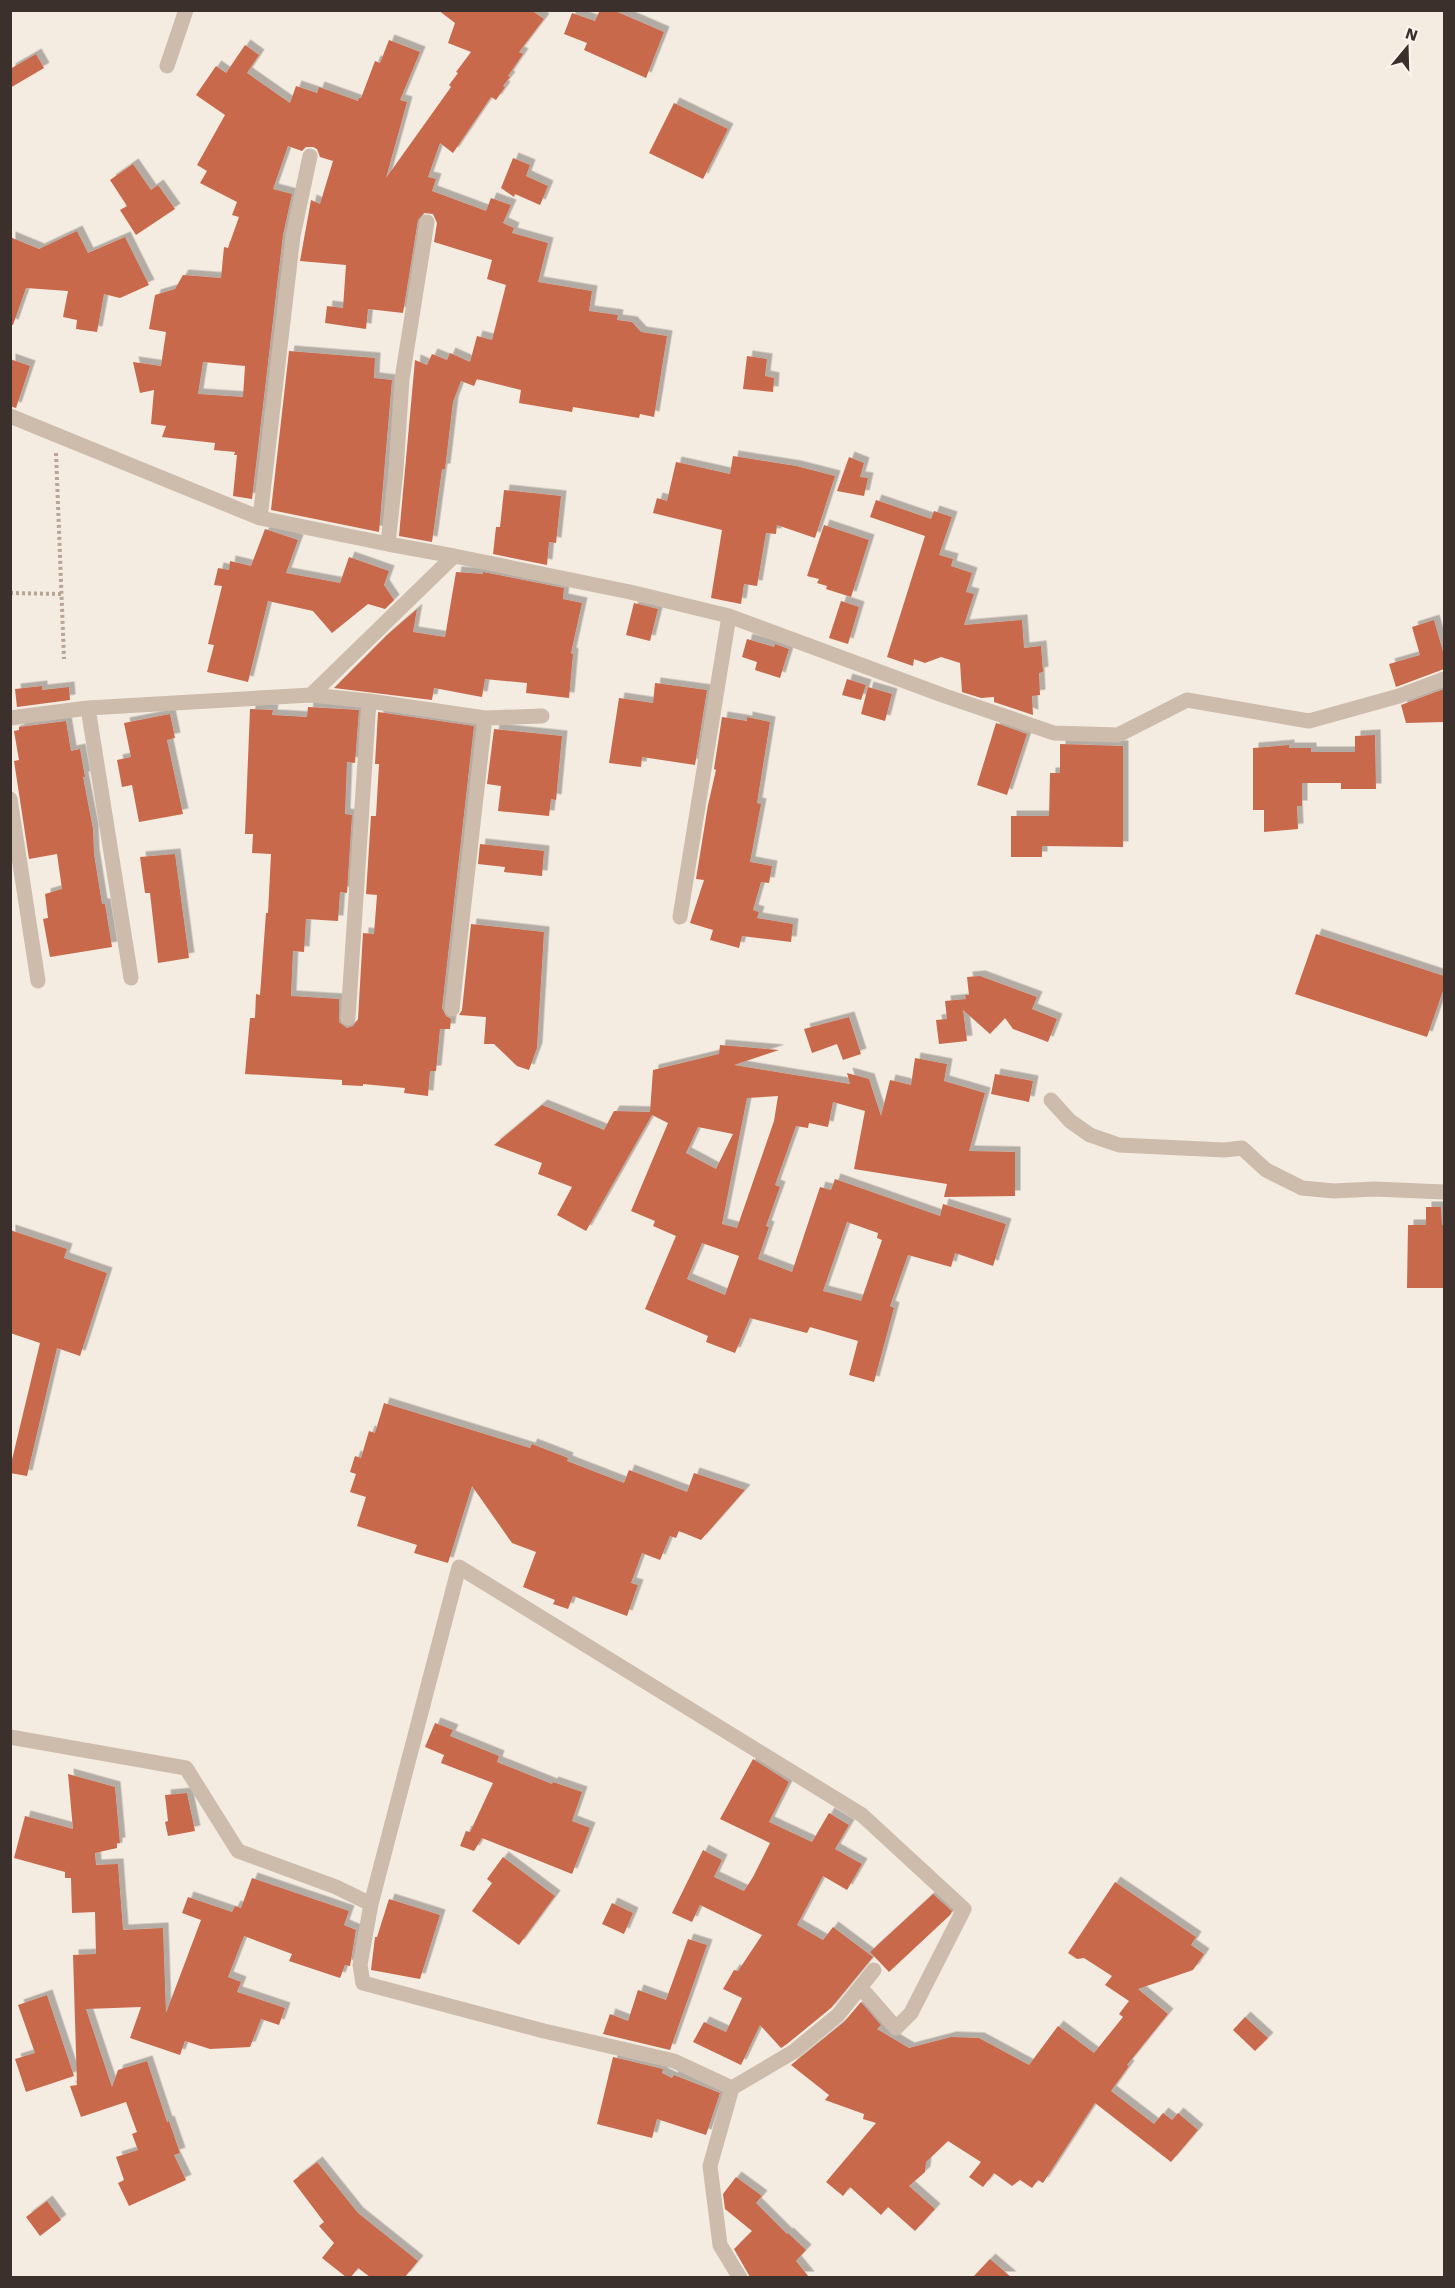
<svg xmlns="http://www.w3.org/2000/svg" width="1455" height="2288" viewBox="0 0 1455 2288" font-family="'Work Sans',sans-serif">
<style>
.building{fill:#c8694b;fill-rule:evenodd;filter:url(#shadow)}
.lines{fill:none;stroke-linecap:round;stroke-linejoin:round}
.path{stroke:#b9a596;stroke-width:4;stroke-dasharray:3 3;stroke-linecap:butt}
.minor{stroke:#cdbbac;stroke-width:15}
</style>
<defs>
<filter id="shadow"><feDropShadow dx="5.5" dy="-5.5" stdDeviation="0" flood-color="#0004"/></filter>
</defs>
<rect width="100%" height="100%" fill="#f4ebe1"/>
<!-- building -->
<path class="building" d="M438,10H531L544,19L519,52L523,54L508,76L510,77L503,86L505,87L496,100L491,97L453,153L440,143L428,177L436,179L432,191L486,211L491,198L511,205L503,223L514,228L512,233L548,243L538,282L592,291L589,311L618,315L617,320L632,322L641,332L667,336L654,417L640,414L639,418L573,407L572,412L519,403L521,390L477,379L474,386L461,381L453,402L445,469H442L432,542L399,536L415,360L427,365L432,354L447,360L450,353L470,362L477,336L492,340L506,285L487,279L492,260L434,242L437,223L433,214L424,213L418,220L403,313L368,309L366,329L325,323L327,306L343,308L346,265L300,261L311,200L320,204L333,161L320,157L317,149L313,147H306L302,151L288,146L273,189L292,194L283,235L252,499L233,496L237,455H234L235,452L214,450L215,443L162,437L166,426L151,424L154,390L140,393L133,362L161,366L166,332L149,329L155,295L175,289L183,275L221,278L224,247L228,248L239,217L232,215L237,202L200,183L207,171L197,165L225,115L196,95L216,66L226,73L245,45L259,55L247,73L290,103L296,86L317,93L319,87L358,101L359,98H361L375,61L380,63L389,40L420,52L400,100L407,102L386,178L451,87L449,85L458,73L456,72L471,52L448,43L455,23ZM203,362L245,366L243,397L198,394Z
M600,10H613L664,32L646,78L584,50L587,43L564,34L572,13L595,21Z
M36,54L44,68L10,88V69Z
M674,103L728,129L703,179L649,153Z
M513,158L530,165L526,176L548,186L540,205L515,194L514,197L501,188Z
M133,164L151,190L158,185L175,209L136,235L120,210L127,206L110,180Z
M77,231L88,253L125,237L149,285L120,298L104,294L97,332L76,329L77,320L63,317L68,291L26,288L13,325L10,324V237L39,249Z
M289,351L375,358L374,378L392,380L379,532L271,510Z
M747,356L767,359L765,376L774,378L773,392L743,389Z
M10,359L30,366L16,408L10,406Z
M733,456L796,466L835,476L815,538L777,525L776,534L766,533L757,586L744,584L741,604L711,598L722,530L653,513L657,498L667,501L676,462L730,474Z
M849,457L864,463L860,477L868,478L864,496L837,491Z
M504,490L561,496L556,543L549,542L547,565L493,554L496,527H500Z
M876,500L931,519L934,511L952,517L939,555L953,559L951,566L972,573L966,592L974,594L964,625L1022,620L1024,648L1041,646L1043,672L1039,673L1040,695L1032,696L1033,715L994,702V697L981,698L962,692L960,663L941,657L925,663L914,659L913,666L887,657L925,536L870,517Z
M824,525L869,540L851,597L826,589L827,586L817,583L819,579L807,576Z
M265,529L298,540L286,573L340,583L349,557L389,571L384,585L394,600L385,609L368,604L332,633L313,611L268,601L248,682L207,672L214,645L208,644L222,586L214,585L218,568L229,570L230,561L251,566Z
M456,572L483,574V572L564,588L563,599L582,603L571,653L573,654L569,698L526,693L527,683L485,679L482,697L434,688L432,700L334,688L387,635L417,609L413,632L445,637Z
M841,601L859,607L848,644L829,638Z
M634,603L658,609L650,641L626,635Z
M1434,620L1444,655V669L1396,687L1389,664L1420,655L1412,627Z
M747,639L774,647L775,644L789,649L780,678L755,670L757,662L742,657Z
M847,679L866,685L861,700L842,695Z
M655,683L707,690L695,765L642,757L641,767L609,763L619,698L653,703Z
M42,686V690L69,687L70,700L17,707L15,689Z
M868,687L892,694L885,721L861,714Z
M1444,689V722L1406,723L1401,705Z
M308,707L359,710L355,763L347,762L345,814L352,815L347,893L340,892L338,921L306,919L304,952L293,951L291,996L339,999V1022L347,1028L353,1026L358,1019L363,933L374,934L377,895L366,894L371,816H376L379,764H375L378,712L474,726L442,1008L446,1016L451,1019L450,1029H440L436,1071H430L428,1096L404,1093L405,1088L363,1084V1086L342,1085V1080L245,1074L250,1018H255L256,994L260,995L266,913H268L271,854L252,853L253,834H245L250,709L273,710L272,715L307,717Z
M170,714L175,738L167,740L183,814L139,822L132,785L122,787L117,760L131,757L124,723Z
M722,717L747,721V717L770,722L757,803L761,804L750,862L772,866L769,883L761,882L753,910L759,912L757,918L793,924L791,942L742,936L739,948L710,940L713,930L690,923L704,880L696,879L708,805L716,770L714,769Z
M66,721L71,751L80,749L85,777H83L93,829L94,854L102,904H105L112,947L50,957L43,919L48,918L45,894L62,889L57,854L29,859L14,761L19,760L14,731L19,730V727Z
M996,723L1027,734L1007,795L977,785Z
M494,729L562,736L556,800L551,799L549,816L498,811L501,786L487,784Z
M1375,735L1376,789H1341V783H1302V806H1297L1298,829L1264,832V810H1253V748L1289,745V748H1311V752H1355V736Z
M1060,744L1123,746V847L1042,846V857H1011V816H1049L1050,773H1060Z
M480,844L544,851L542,876L504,872L505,867L478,864Z
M175,854L189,958L158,963L150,893H145L140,857Z
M471,924L544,932L537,1048L529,1070L517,1066L494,1044H484L486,1017L459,1015L462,1010Z
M1316,934L1444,976V988L1427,1037L1295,994Z
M980,976L1037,997L1032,1009L1057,1019L1048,1042L1013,1029L1005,1018L990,1034L963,1010L967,1041L939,1044L936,1020L947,1019L945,1001L966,999L965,995H969L967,977Z
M849,1017L861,1054L843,1060L837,1044L812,1053L804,1029Z
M720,1045L779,1050L734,1065L850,1084L847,1073L869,1079L881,1116L890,1080L911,1085L915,1058L947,1064L944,1081L985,1093L969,1151L1015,1152V1196L944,1197L947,1184L854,1169L865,1111L833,1102L828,1127L809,1123L808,1128L796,1126L775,1185L780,1187L766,1226L769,1227L758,1259L792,1272L820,1187L831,1190L835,1179L940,1216L943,1204L1006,1224L993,1266L955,1253L951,1267L908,1255L890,1306L894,1308L874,1382L849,1375L858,1341L810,1327L807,1333L750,1318L735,1353L706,1342L708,1336L645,1309L676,1236L653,1226L655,1221L631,1211L668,1123L652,1115L586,1231L557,1215L572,1187L538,1174L542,1163L494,1145L542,1105L604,1130L614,1111L650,1112L653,1070L719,1054ZM778,1096L774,1121L737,1228L722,1224L747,1098ZM698,1127L733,1134L716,1169L686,1153ZM847,1222L878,1233L877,1238L882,1240L861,1301L823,1291ZM702,1243L739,1256L725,1295L687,1279Z
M995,1074L1033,1081L1029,1102L991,1094Z
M1426,1207H1441L1442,1225H1444V1288H1407L1408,1225H1426Z
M10,1230L67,1249L64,1258L107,1273L80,1356L57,1348L27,1476L10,1473V1468L40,1343L10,1333Z
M384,1403L530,1448L532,1444L568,1458L567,1461L624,1483L629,1470L687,1492L694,1473L745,1490L701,1540L679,1531L676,1538L670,1536L660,1560L642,1553L631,1583L638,1585L627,1616L573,1596L568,1609L553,1604L555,1600L523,1587L536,1552L512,1543L472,1486L448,1563L414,1553L417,1545L357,1526L366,1497L350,1492L356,1474L350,1472L355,1456L361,1458L369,1431L375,1433Z
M435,1723L453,1730L450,1736L499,1756L497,1762L552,1784L553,1782L582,1792L572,1821L590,1828L572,1874L482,1838L474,1851L460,1846L466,1831L470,1832L493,1783L441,1763L444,1755L425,1747Z
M753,1759L789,1782L769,1822L812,1842L829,1813L849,1825L835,1849L862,1864L847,1890L823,1876L797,1925L823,1940L833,1927L873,1957L831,2008L787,2044L781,2048L760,2025L741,2065L693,2042L704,2022L726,2032L742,1998L723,1989L734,1970L738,1971L762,1935L700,1905L692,1922L672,1913L703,1850L722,1860L714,1877L744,1891L753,1877L770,1843L720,1819Z
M68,1774L115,1787L120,1843H117V1848L95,1853L96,1865L118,1864L123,1930L163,1928L166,2013L201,1920L182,1913L188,1897L232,1912L235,1906L241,1908L252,1878L349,1911L344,1925L356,1930L350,1966L345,1965L340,1978L289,1961L292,1954L244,1936L228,1977L241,1982L237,1992L285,2008L279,2025L261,2019L250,2047L210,2049L185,2041L180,2055L130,2038L141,2007L86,2009L112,2087L118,2070L147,2061L167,2122L169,2121L180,2153L174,2155L186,2180L129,2206L118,2183L124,2180L116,2157L138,2150L132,2134L137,2132L126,2102L81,2117L70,2086L77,2085L73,1955L96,1954L95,1912L72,1913L71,1878H65V1872L14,1858L25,1816L73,1829Z
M187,1793L195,1831L168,1836L165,1822L168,1821L165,1795Z
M503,1857L555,1896L519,1945L472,1911L492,1883L487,1879Z
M1115,1882L1196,1937L1191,1945L1204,1954L1193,1970L1138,1989L1168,2014L1127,2065L1129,2066L1111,2091L1154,2124L1163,2113L1172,2120L1178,2113L1198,2130L1171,2162L1095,2103L1043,2183L1038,2180L1032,2188L1020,2180L1012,2186L994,2173L983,2187L969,2177L981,2162L948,2141L926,2162L925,2172L909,2186L935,2209L915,2231L888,2207L881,2215L850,2187L843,2196L826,2182L876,2123L863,2119L864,2114L825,2100L829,2095L791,2065L844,2022L861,2002L881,2025L877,2029L909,2048L951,2037L979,2038L1029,2065L1058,2026L1094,2053L1123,2017L1119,2014L1129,2001L1105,1985L1112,1976L1084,1958L1077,1959L1068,1953Z
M933,1894L952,1911L950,1915L889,1972L870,1952Z
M389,1899L440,1915L420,1979L371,1970L375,1937H377Z
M612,1903L633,1913L624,1934L602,1924Z
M688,1939L707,1945L670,2050L603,2034L610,2014L628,2021L638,1990L666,2000Z
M47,1995L74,2076L26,2092L15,2059L35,2053L18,2005Z
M1245,2017L1268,2038L1255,2051L1233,2030Z
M613,2057L663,2069L662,2073L672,2078L674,2075L720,2093L706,2135L657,2119L652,2138L597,2124Z
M317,2162L358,2213L418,2261L405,2277H370L358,2268L351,2277H346L322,2258L334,2243L319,2226L324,2222L293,2181Z
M736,2177L762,2196L756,2203L787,2234L788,2233L806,2250L796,2261L809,2277H750L734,2249L752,2231L725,2209L723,2194Z
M47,2201L61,2220L40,2236L26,2217Z
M990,2259L1011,2277H973Z"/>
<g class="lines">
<!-- path -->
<path class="path" d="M56,453L64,659
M10,593L61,594"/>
<!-- minor -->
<path class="minor" d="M167,66L186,10
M427,222L402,379L396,470L388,544L454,556
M10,416L260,518L388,544
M260,518L293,236L310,156
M311,695L369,701L485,718L542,716
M88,708L131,978
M10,718L88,708L311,695L454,556L630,592L729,616L945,696L1054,733L1118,735L1187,700L1309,721L1399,696L1444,679
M10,799L38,981
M680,917L729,616
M452,1009L485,718
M348,1018L369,701
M1051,1100L1070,1121L1090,1135L1119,1145L1224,1150L1242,1148L1266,1170L1302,1188L1334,1191L1374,1189L1444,1192
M10,1737L186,1768L238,1851L336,1887L371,1904L360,1965L363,1983L544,2031L674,2061L732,2088L793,2052L838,2015L874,1970
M371,1904L459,1567L862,1815L964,1909L911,2013L896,2028L861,1988
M732,2088L710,2166L720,2245L740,2278"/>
</g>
<!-- border -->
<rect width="1455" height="2288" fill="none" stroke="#3b302b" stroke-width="24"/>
<!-- north arrow -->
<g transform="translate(1407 48) rotate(19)" stroke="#fbf5ee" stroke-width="4.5" paint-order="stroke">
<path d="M0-4.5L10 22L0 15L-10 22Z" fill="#3b302b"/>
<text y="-9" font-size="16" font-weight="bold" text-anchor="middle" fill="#3b302b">N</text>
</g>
</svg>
